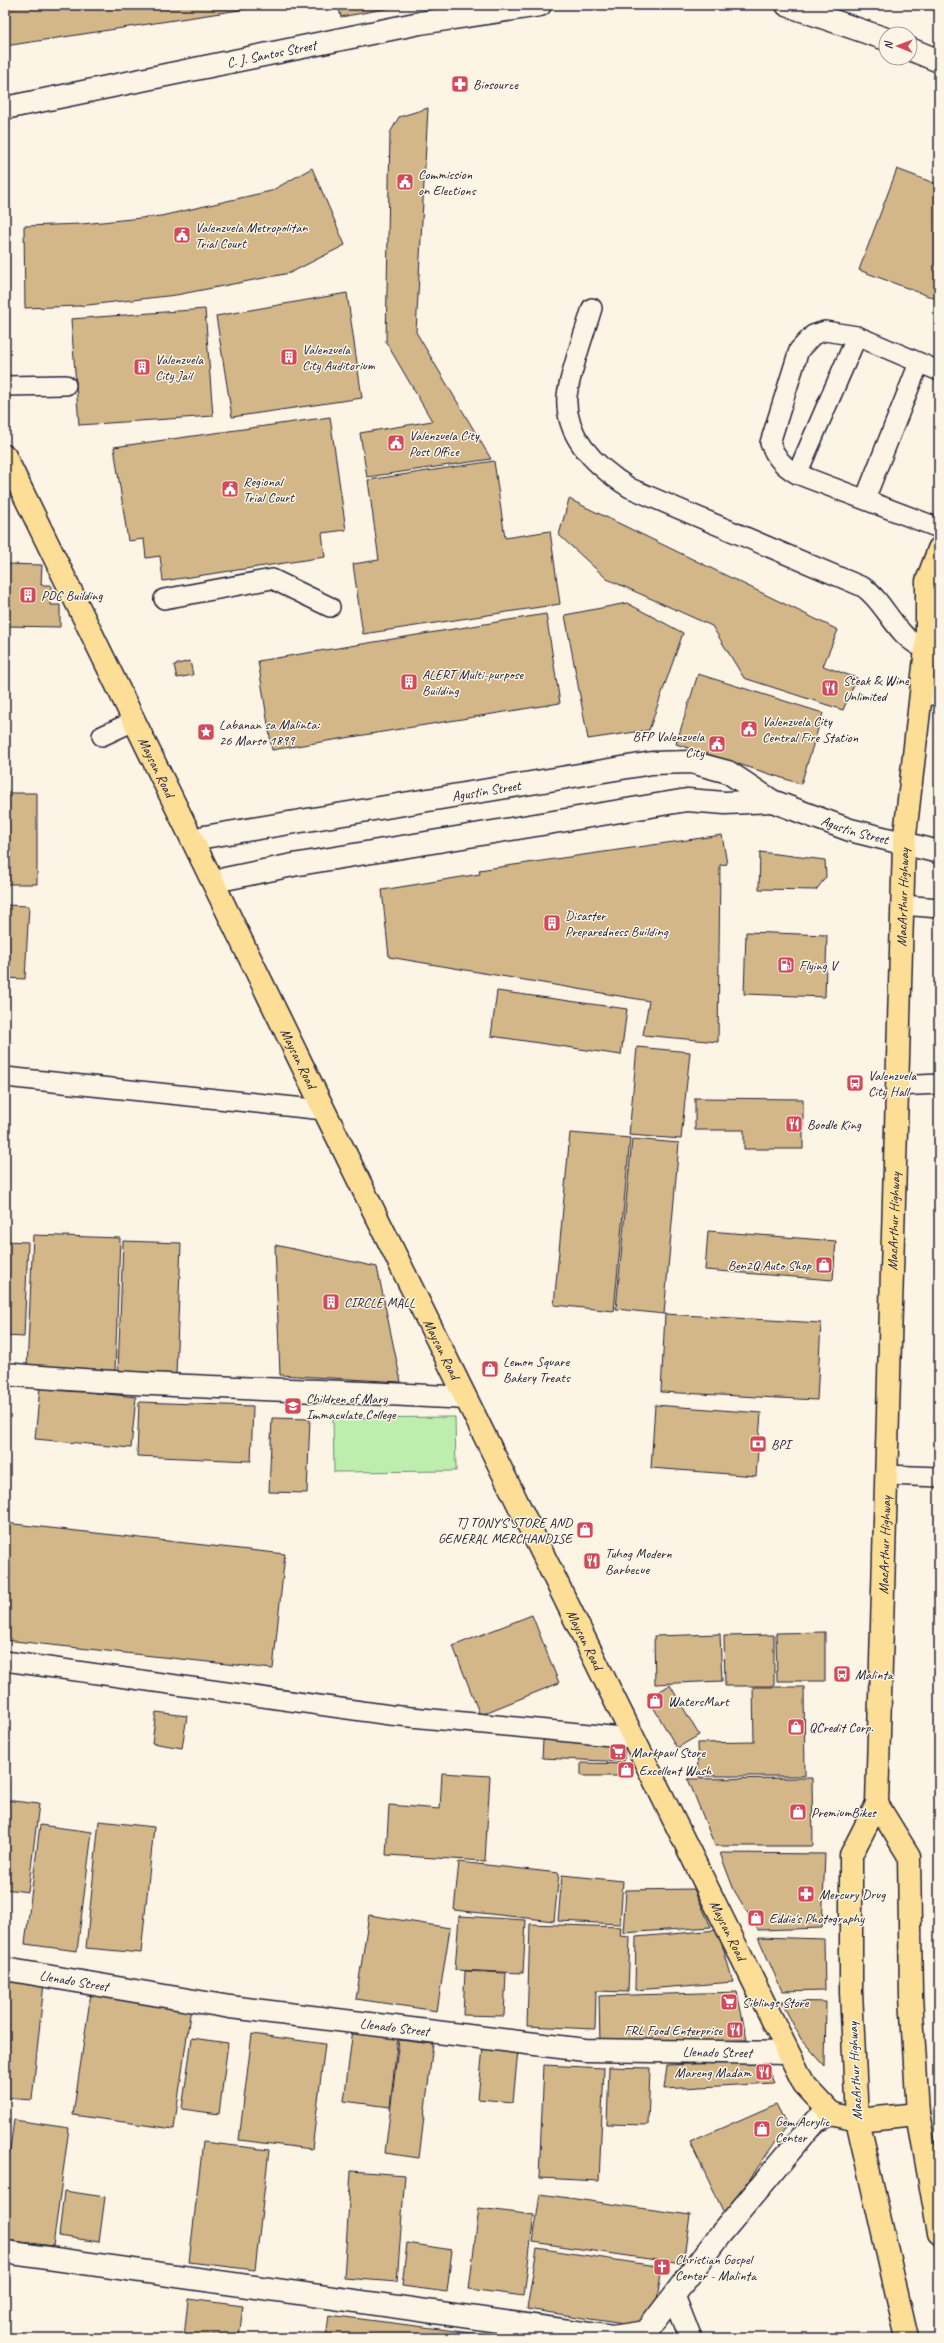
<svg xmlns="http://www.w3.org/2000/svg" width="944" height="2343" viewBox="0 0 944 2343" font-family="Caveat,sans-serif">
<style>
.green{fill:#bdeead;stroke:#708874}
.building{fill:#d3b788;stroke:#22223b}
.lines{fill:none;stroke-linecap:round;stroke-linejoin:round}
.lane-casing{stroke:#22223b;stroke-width:22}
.street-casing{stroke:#22223b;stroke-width:25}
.secondary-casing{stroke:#22223b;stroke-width:25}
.primary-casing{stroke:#22223b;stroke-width:25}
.highway-casing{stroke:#22223b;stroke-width:25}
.lane{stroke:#fcf5e5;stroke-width:19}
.street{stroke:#fcf5e5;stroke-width:22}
.secondary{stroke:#fcf5e5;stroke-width:22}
.primary{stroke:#fdde96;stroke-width:22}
.highway{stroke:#fdde96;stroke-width:22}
.labels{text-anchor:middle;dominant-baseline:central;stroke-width:3;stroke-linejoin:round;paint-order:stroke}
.street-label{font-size:14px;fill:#22223b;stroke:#fcf5e5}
.poi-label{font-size:14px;fill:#22223b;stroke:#fcf5e5;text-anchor:start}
</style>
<rect width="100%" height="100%" fill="#fcf5e5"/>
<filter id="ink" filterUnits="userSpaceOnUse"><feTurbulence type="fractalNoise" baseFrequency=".025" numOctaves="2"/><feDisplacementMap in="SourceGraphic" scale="8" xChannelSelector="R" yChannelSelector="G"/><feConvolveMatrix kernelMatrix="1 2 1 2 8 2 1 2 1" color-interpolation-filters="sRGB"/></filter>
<g filter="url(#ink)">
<!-- green -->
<path class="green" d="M455,1417L456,1471L334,1472L333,1418Z"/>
<!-- building -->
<path class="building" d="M5,5H272L5,46Z
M338,5H406L341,17Z
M428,108L416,332L491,459L367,477L360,433L432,421L386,342L390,133L399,117Z
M312,168L345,245L290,273L176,295L79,306L25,308L24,226L82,224L161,216L271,191Z
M897,169L939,185V300L859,270Z
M347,293L362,398L232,417L216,316Z
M205,309L213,416L79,425L71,319Z
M330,417L346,530L322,533L325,557L163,581L160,556L146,558L144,539L128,541L114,447Z
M494,461L505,538L550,531L560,604L363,634L353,564L379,560L368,480Z
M569,499L838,630L823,666L857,678L843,710L744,678L712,626L607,579L559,535Z
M5,564L42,565L41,585H51V605H60V627L5,626Z
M627,603L683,633L649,730L588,739L565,615Z
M546,614L560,703L272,750L258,661Z
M190,661L193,675L177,678L174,665Z
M698,674L823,713L801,784L676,744Z
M5,793H37V884H5Z
M722,835L727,864L720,865L718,1042L643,1035L649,1001L389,957L382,890L480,874L479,870Z
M760,852L825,860L826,877L816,890L759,889Z
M5,905L29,906L25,979L5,978Z
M746,932L827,935L825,997L744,994Z
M497,991L627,1009L621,1055L491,1036Z
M637,1047L690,1052L681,1139L629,1135Z
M695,1098L803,1099V1149H744V1130H695Z
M570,1133L630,1138L614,1311L554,1305Z
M632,1139L679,1143L664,1314L616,1309Z
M708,1231L836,1241L833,1280L705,1270Z
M33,1235L120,1238L115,1372L27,1369Z
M5,1241L28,1242L24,1337L5,1336Z
M123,1241L181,1243L176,1374L118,1372Z
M275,1245L377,1267L401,1382L280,1375Z
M665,1314L821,1323L817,1400L661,1392Z
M40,1387L136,1397L131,1448L35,1439Z
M139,1402L253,1406L251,1461L137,1456Z
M655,1405L761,1413L756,1476L651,1468Z
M272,1418L310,1419L307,1493L269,1492Z
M5,1523L285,1554L273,1669L5,1640Z
M532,1615L559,1683L480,1715L453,1646Z
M825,1632V1681H777L776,1633Z
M720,1634L722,1681L655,1684L654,1636Z
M774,1635V1686H725L724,1636Z
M670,1685L699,1735L677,1748L648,1698Z
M753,1687H804L805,1776H698L697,1743L754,1742Z
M156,1712L187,1716L182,1748L152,1743Z
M543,1740L625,1743L624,1762L542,1758Z
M581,1763L629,1764V1776H581Z
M442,1773L490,1776L485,1861L386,1855L389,1805L440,1809Z
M812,1778L813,1846H715L688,1779Z
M5,1800L39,1804L28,1892L5,1889Z
M99,1821L154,1827L141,1953L86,1948Z
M40,1825L92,1832L77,1951L25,1944Z
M720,1853L825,1854L822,1928L758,1930L734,1890Z
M459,1862L559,1873L554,1921L454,1910Z
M562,1875L623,1881L620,1924L558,1921Z
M694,1889L711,1927L623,1933L626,1890Z
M369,1915L450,1928L437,2011L356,1999Z
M459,1916L526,1920L523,1973L455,1970Z
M530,1924L621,1927L620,1936L630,1937L628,1992L596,1991L595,2029L527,2026Z
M718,1930L733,1982L635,1990L636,1937Z
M758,1937L824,1939L825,1990L782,1991Z
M465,1971L506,1973L504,2016L463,2015Z
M5,1979L44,1983L32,2100L5,2098Z
M737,1992L747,2040L600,2044L599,1996Z
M91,1993L191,2007L174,2129L73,2115Z
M781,2001L826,2002L825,2066L801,2039Z
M353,2029L398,2035L390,2107L344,2101Z
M252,2034L325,2044L312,2149L239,2140Z
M192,2038L228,2043L219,2114L182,2109Z
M399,2040L433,2044L419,2158L385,2153Z
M483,2047L518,2050L513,2102L478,2099Z
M765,2061L774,2083L664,2089L667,2065Z
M544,2065L604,2068L599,2181L539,2178Z
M609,2067L650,2068L648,2125L607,2124Z
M776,2104L787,2125L725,2215L690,2142Z
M5,2111L8,2112L5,2138Z
M14,2120L69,2128L53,2246L5,2240V2186Z
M203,2142L269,2150L255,2270L189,2262Z
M351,2171L405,2175L397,2282L344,2278Z
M64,2191L105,2197L99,2242L59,2236Z
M540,2194L690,2215L683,2264L533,2242Z
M479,2208L534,2215L524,2296L469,2289Z
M407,2243L452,2250L447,2292L402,2286Z
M537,2248L662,2267L656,2306L636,2326L527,2309Z
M188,2299L243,2306L239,2338H184Z
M329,2315L511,2338H326Z"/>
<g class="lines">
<!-- lane casing -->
<g class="lane-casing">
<path id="lane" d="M592,308C585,332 570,372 567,396C564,438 598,468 630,488L863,587C887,603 895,638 926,649
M939,371L857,336L825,331L813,335L799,350L770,443C776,458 783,466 797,474L939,528
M5,386L66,385
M797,474L857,336
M865,499L919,363
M164,599L272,579L330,607
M920,695H939
M102,736L134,721
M902,905L939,908
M5,1077L324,1110
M896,1086L939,1084
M886,1475L939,1477
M5,1661L390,1715L632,1738"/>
</g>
<!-- street casing -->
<g class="street-casing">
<g id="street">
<path id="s1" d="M204,837L652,763L691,762L728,772L772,801L850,830L939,852"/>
<path d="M225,879L293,865L687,800L725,803L772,801"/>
<path d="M5,1374C158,1388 312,1389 465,1398"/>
<path id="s2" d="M5,1969L230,2007L585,2050L787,2053"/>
<path d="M5,2252L612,2337L646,2332L719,2236L815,2121L832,2114"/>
<path d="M674,2297L690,2338"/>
</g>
</g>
<!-- secondary casing -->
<g class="secondary-casing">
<g id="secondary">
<path d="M787,5L886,39"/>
<path d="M910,49L939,61"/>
<path id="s3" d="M5,108L420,23L540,5"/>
</g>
</g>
<!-- primary casing -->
<g class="primary-casing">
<g id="primary">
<path id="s4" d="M5,456L324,1110L804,2084L832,2114L857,2120L918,2114"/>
</g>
</g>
<!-- highway casing -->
<g class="highway-casing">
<g id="highway">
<path d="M877,1804L909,1856L911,1996L918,2114L939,2233"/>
<path id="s5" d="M907,2338L857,2120L851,1991V1855L877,1804L904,844L927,640V581L939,549"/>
</g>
</g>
<!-- lane -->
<use href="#lane" class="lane"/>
<!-- street -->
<use href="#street" class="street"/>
<!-- secondary -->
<use href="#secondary" class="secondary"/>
<!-- primary -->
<use href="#primary" class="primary"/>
<!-- highway -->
<use href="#highway" class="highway"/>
</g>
</g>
<!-- icons -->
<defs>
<g id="pharmacy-square" transform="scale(0.9)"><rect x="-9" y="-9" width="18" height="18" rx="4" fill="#d1495b" stroke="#fcf5e5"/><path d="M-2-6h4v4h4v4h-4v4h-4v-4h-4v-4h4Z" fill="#fff"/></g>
<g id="civic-square" transform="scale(0.9)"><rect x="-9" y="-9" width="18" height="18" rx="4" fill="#d1495b" stroke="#fcf5e5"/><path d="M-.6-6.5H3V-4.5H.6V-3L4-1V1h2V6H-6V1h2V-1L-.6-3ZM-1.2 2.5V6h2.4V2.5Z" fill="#fff"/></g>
<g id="building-square" transform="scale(0.9)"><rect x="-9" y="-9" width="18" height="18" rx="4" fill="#d1495b" stroke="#fcf5e5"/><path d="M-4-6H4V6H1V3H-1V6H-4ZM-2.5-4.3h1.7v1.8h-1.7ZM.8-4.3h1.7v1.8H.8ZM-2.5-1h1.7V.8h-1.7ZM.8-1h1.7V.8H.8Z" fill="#fff"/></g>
<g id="restaurant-square" transform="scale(0.9)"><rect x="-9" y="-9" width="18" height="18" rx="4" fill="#d1495b" stroke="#fcf5e5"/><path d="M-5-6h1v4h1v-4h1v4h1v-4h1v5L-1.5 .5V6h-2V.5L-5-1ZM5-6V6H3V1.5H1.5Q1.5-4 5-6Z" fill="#fff"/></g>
<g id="sight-square" transform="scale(0.9)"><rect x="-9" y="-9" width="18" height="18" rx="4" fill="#d1495b" stroke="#fcf5e5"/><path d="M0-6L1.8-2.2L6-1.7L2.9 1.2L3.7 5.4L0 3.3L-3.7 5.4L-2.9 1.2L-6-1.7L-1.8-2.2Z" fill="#fff"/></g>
<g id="fuel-square" transform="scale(0.9)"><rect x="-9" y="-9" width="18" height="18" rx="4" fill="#d1495b" stroke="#fcf5e5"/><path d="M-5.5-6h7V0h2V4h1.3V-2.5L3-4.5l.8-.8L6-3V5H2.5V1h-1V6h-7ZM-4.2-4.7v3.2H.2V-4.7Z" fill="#fff"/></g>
<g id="bus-square" transform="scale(0.9)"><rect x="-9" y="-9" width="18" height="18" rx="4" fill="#d1495b" stroke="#fcf5e5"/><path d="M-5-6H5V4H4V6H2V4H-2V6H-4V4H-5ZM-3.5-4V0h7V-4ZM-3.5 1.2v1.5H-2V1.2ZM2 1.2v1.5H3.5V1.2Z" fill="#fff"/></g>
<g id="shop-square" transform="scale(0.9)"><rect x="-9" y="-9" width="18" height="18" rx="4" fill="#d1495b" stroke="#fcf5e5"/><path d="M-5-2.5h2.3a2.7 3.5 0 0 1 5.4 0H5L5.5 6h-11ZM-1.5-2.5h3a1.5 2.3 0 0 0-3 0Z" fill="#fff"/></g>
<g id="university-square" transform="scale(0.9)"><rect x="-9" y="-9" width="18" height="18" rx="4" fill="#d1495b" stroke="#fcf5e5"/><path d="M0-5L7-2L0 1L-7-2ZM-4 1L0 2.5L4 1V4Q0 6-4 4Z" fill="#fff"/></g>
<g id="bank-square" transform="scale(0.9)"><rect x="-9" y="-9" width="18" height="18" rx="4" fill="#d1495b" stroke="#fcf5e5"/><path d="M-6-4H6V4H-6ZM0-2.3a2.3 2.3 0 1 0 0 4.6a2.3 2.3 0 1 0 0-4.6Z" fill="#fff"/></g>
<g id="supermarket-square" transform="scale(0.9)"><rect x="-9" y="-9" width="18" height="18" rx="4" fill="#d1495b" stroke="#fcf5e5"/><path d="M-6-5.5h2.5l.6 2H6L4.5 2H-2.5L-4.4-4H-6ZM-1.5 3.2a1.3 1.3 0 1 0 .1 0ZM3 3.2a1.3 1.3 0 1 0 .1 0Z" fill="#fff"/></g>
<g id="church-square" transform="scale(0.9)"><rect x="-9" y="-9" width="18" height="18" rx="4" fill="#d1495b" stroke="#fcf5e5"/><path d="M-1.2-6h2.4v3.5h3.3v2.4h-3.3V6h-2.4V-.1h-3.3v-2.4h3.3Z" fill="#fff"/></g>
</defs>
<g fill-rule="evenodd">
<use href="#pharmacy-square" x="460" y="84"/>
<use href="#civic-square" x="405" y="182"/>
<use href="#civic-square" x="182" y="235"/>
<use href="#building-square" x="289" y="357"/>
<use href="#building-square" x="142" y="367"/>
<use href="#civic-square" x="396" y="443"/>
<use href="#civic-square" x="230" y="489"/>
<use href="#building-square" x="28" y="595"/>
<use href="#building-square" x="409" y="682"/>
<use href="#restaurant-square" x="830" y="688"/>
<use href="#civic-square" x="749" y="729"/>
<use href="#sight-square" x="206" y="732"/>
<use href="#civic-square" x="717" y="744"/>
<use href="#building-square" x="552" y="923"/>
<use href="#fuel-square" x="786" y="965"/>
<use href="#bus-square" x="855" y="1083"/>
<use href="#restaurant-square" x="794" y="1124"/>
<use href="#shop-square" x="824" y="1265"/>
<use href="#building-square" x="331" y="1302"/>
<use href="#shop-square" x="490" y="1369"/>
<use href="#university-square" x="293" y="1406"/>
<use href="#bank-square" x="758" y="1444"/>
<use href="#shop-square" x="585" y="1530"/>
<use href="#restaurant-square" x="592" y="1561"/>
<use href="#bus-square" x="842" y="1674"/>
<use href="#shop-square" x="655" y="1701"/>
<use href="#shop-square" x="796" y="1727"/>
<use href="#supermarket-square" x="618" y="1752"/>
<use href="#shop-square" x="626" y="1770"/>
<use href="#shop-square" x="798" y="1812"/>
<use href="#pharmacy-square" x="806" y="1894"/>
<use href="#shop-square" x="756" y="1918"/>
<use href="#supermarket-square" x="729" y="2002"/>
<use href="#restaurant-square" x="735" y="2030"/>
<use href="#restaurant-square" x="764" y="2072"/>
<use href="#shop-square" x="762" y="2129"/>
<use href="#church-square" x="662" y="2267"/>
</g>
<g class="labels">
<!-- street labels -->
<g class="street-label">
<text stroke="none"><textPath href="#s3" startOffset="272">C. J. Santos Street</textPath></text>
<text stroke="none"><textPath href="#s4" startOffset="346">Maysan Road</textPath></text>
<text stroke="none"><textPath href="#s1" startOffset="286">Agustin Street</textPath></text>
<text stroke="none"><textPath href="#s1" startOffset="672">Agustin Street</textPath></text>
<text stroke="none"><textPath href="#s5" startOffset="1453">MacArthur Highway</textPath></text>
<text stroke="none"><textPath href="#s4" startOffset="670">Maysan Road</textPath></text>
<text stroke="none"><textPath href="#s5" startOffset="1129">MacArthur Highway</textPath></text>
<text stroke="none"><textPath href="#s4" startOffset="994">Maysan Road</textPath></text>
<text stroke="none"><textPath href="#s5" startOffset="805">MacArthur Highway</textPath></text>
<text stroke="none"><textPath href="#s4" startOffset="1318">Maysan Road</textPath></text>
<text stroke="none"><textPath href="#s4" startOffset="1642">Maysan Road</textPath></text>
<text stroke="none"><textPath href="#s2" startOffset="70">Llenado Street</textPath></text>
<text stroke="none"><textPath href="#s2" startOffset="394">Llenado Street</textPath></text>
<text stroke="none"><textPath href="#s2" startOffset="718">Llenado Street</textPath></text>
<text transform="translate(855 2071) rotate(-93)">MacArthur Highway</text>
</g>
<!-- poi labels -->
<g class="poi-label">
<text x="473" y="84">Biosource</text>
<text x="418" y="174">Commission<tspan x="418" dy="16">on Elections</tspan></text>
<text x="195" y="227">Valenzuela Metropolitan<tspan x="195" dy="16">Trial Court</tspan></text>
<text x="302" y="349">Valenzuela<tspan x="302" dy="16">City Auditorium</tspan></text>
<text x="155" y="359">Valenzuela<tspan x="155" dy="16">City Jail</tspan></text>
<text x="409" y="435">Valenzuela City<tspan x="409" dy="16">Post Office</tspan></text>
<text x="243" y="481">Regional<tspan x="243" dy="16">Trial Court</tspan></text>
<text x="41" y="595">PDC Building</text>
<text x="422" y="674">ALERT Multi-purpose<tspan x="422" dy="16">Building</tspan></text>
<text x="843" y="680">Steak &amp; Wine<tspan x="843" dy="16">Unlimited</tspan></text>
<text x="762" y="721">Valenzuela City<tspan x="762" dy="16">Central Fire Station</tspan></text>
<text x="219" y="724">Labanan sa Malinta:<tspan x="219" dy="16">26 Marso 1899</tspan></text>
<text x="704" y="736" text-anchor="end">BFP Valenzuela<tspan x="704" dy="16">City</tspan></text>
<text x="565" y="915">Disaster<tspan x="565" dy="16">Preparedness Building</tspan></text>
<text x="799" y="965">Flying V</text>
<text x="868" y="1075">Valenzuela<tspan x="868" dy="16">City Hall</tspan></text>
<text x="807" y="1124">Boodle King</text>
<text x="811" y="1265" text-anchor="end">Ben2Q Auto Shop</text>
<text x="344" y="1302">CIRCLE MALL</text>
<text x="503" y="1361">Lemon Square<tspan x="503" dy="16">Bakery Treats</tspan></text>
<text x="306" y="1398">Children of Mary<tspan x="306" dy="16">Immaculate College</tspan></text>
<text x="771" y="1444">BPI</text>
<text x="572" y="1522" text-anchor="end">TJ TONY'S STORE AND<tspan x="572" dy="16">GENERAL MERCHANDISE</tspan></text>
<text x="605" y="1553">Tuhog Modern<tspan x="605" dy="16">Barbecue</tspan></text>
<text x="855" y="1674">Malinta</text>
<text x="668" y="1701">WatersMart</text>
<text x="809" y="1727">QCredit Corp.</text>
<text x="631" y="1752">Markpaul Store</text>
<text x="639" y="1770">Excellent Wash</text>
<text x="811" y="1812">PremiumBikes</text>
<text x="819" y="1894">Mercury Drug</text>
<text x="769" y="1918">Eddie's Photography</text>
<text x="742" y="2002">Siblings Store</text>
<text x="722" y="2030" text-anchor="end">FRL Food Enterprise</text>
<text x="751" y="2072" text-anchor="end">Mareng Madam</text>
<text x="775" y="2121">Gem Acrylic<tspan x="775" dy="16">Center</tspan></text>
<text x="675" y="2259">Christian Gospel<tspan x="675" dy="16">Center - Malinta</tspan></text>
</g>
</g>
<!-- margin -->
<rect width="944" height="2343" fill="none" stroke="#fcf5e5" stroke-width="20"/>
<rect x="10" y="10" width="924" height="2323" fill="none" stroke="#22223b" stroke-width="1.5" filter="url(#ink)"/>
<!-- north arrow -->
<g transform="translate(898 46) rotate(271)"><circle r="19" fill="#fcf5e5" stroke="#a5a1a1"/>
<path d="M0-3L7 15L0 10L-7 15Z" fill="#d1495b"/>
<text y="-6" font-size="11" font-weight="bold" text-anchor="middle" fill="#22223b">N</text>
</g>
</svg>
